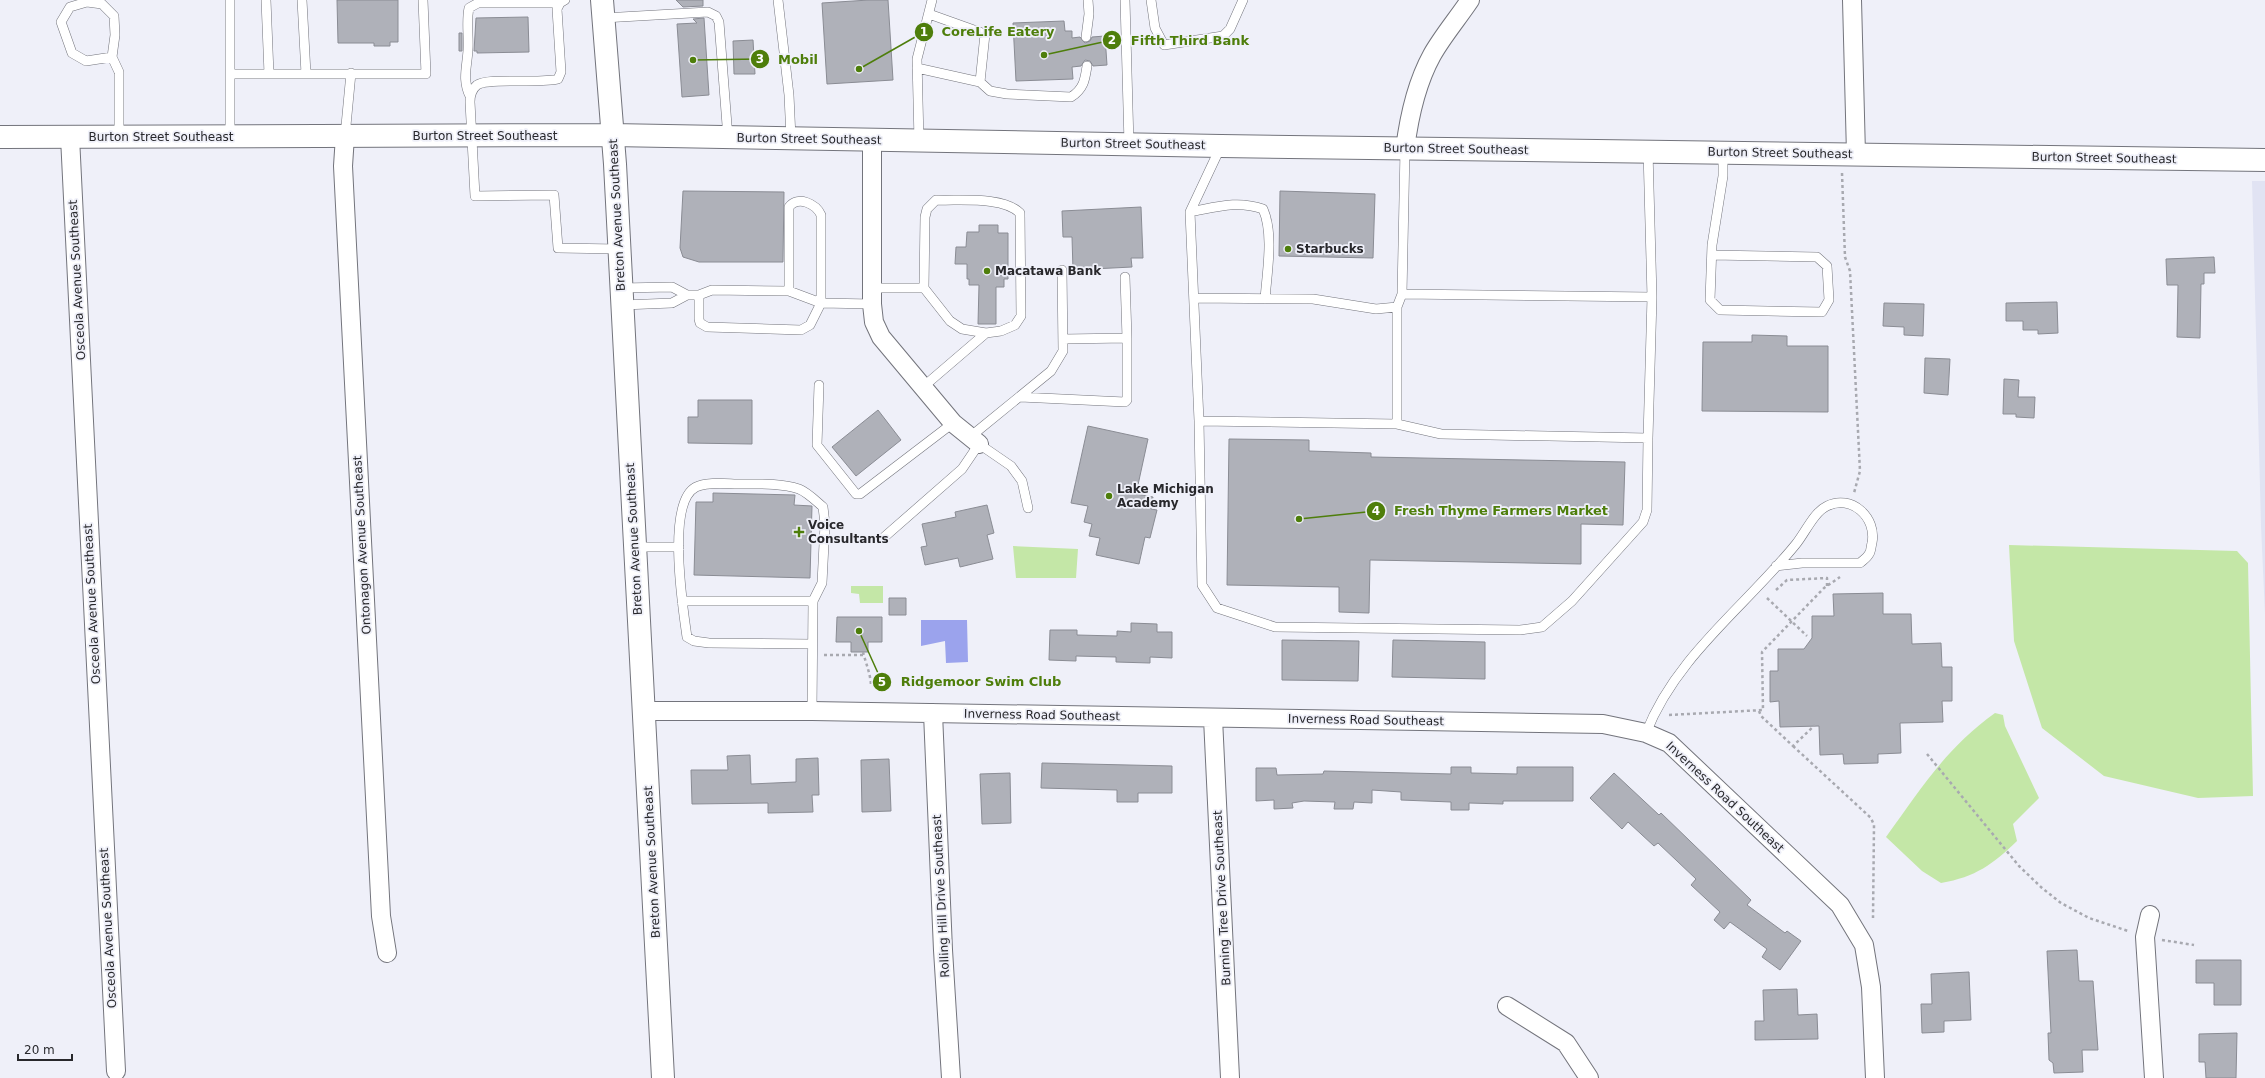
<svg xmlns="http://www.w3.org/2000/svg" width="2265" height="1078" viewBox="0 0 2265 1078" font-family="'DejaVu Sans',sans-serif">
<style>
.built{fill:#e1e3f3}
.green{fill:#c4e7a7}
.water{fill:#9ba3ed}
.building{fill:#afb1b9;stroke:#8a8c94}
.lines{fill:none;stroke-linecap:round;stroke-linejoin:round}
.service-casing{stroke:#73747c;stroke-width:10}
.minor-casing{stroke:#73747c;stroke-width:20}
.secondary-casing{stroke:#73747c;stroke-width:24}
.path{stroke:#a8a9b0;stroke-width:2.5;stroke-dasharray:3 3;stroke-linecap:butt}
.service{stroke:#fff;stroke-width:9}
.minor{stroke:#fff;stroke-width:18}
.secondary{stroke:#fff;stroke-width:22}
.poi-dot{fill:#4e7e0b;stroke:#eff0f9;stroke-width:1.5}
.labels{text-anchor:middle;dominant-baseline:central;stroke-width:3.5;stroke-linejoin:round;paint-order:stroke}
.street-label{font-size:12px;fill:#28282c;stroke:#eff0f9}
.poi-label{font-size:12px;font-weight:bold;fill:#28282c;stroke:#eff0f9;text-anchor:start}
.leader{fill:none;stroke:#4e7e0b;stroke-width:1.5}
.callout-dot{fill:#4e7e0b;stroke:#eff0f9;stroke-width:1.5}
.mark-label{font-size:12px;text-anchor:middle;font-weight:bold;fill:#fff}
.callout-label{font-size:13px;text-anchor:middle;font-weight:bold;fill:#4e7e0b;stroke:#eff0f9;stroke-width:3.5;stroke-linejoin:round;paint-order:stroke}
</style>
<rect width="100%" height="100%" fill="#eff0f9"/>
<!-- built -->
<path class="built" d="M2252,181H2265V614L2261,526Z"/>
<!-- green -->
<path class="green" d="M2009,545L2237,551L2248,563L2253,796L2198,798L2104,776L2042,728L2014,641Z
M1013,546L1078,549L1076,578H1016Z
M851,586H883V603H860L859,594L851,593Z
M1995,713L2003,715L2005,726L2039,798L2013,824L2017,841C1993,864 1976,877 1941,883L1922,871L1886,837C1921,789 1945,749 1995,713Z"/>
<!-- water -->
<path class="water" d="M921,620H967L968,662L946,663L945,641L921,646Z"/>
<!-- building -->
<path class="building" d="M337,0H398V42H390V46H374V43H338Z
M676,0H703V6L683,7Z
M869,0H888L893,80L827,84L822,3Z
M528,17L529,52L477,53V51H474L476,18Z
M704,18L709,95L682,97L677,24L697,23L693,19Z
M1064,21L1065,31H1072V38L1080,37L1085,43L1090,41L1092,37L1105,36L1107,65L1093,66L1090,61L1085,60L1081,66L1072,67L1073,79L1016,81L1013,23Z
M459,33H462V51H459Z
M753,40L755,74H734L733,41Z
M683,191L784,192L783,262H699L683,257L680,248Z
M1280,191L1375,194L1373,258L1279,256Z
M1141,207L1143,258H1131L1132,267L1073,270L1072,237H1063L1062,211Z
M979,225H998V233H1008V279H1004V287H996V324H978L979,285H969V279H967V264H955L956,247H966L967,232H979Z
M2214,257L2215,273H2204V284H2201L2200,338L2177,337L2178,285H2167L2166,259Z
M2057,302L2058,333L2038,334V330H2023V321H2006V303Z
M1884,303L1924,304L1923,336L1904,335V327L1883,326Z
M1752,335L1787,336V346H1828V412L1702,411L1703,342H1752Z
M1925,358L1950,359L1948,395L1924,393Z
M2004,379L2019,380L2018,397H2035L2034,418L2016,417V414H2003Z
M698,400H752V444L688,443V417H698Z
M878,410L901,440L856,476L832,447Z
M1088,426L1148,439L1136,494L1153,497L1151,509L1157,510L1150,538L1145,537L1139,564L1096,555L1100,538L1089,536L1092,524L1084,522L1088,506L1071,503Z
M1229,439L1309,440V451L1371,453V457L1625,462L1623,525L1581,524V564L1370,560L1369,613L1339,612V587L1227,585Z
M713,493L795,495L794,505L812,506L810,578L694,575L696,502H713Z
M987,505L994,533L987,535L993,559L960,567L958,558L925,565L921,547L927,546L922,524L956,517L955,512Z
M1883,593V614H1911L1912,644L1941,643L1942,667H1952V701H1942L1943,722L1900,723L1901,753L1878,754V763L1844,764L1843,754L1820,755L1819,726L1780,727L1779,701L1770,702V671H1778V649H1804L1812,638V616H1834L1833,594Z
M889,598H906V615H889Z
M837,617H882V642H868V652H851V642H836Z
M1131,623L1157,624V632H1172V658L1150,657V663L1116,662V657L1076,656V661L1049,660L1050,630H1077V635L1117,636V631L1131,632Z
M1282,640L1359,641L1358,681L1282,680Z
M1393,640L1485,642V679L1392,677Z
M750,755L751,784L796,782V759L818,758L819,795H812L813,812L768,813V803L692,804L691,770H728L727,756Z
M889,759L891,811L862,812L861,760Z
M1042,763L1172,766V793H1138V802H1117V790L1041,788Z
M1451,767H1471V773L1517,774V767H1573V801H1503V804L1469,803V810H1451V802L1401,800V792L1372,790V803L1354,802L1353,809H1334L1335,802L1304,801L1292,803L1293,808L1274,809V800L1256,801V768H1276L1277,775L1323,774L1324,771L1451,774Z
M1010,773L1011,823L982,824L980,774Z
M1614,773L1659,815L1661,813L1751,900L1747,905L1785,933L1787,931L1801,941L1780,970L1762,957L1767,949L1730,922L1724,929L1714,920L1720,912L1691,885L1696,879L1658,843L1654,846L1628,822L1622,829L1590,798Z
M2077,950L2079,981H2093L2098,1050H2082L2083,1072L2054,1073L2053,1063L2049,1060L2048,1033H2051L2047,951Z
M2196,960H2241V1005H2214V983H2196Z
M1969,972L1971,1020L1944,1021V1032L1922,1033L1921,1004H1932L1931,974Z
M1797,989L1798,1015L1817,1014L1818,1039L1755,1040V1021H1764L1763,990Z
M2237,1033L2236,1078H2206L2205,1062H2199V1034Z"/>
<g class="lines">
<!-- service casing -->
<g class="service-casing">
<path id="service" d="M230,0V137
M266,0L269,74
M302,0L306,74
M565,0L560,3L557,9L561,72L558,79C540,84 488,77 477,85C472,89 470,96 470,102L475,196L554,195L558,248L618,249
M778,0L789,95L791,138
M1125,0L1129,144
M1151,0L1155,28L1164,45L1223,36L1230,29L1243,0
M603,18L708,12L716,16L719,22L728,138
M1086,37L1089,14L1088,0
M112,57L86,61L72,53L61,22L70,7L87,2L102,4L114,16L115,35L112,57L119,72V137
M917,68L980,82L985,34L929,14
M230,74H426L423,0
M980,82L990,91L1007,94L1071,97C1084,89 1085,79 1087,66
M470,96C462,80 467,67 468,50C469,36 466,22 469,8L478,3H560
M345,136L351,73
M919,141L917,59L932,0
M1221,146L1190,212L1199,421L1397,424V307L1402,294L1405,149
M936,200C960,201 1003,196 1020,213L1021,316L1015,325L1001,331L986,333L962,329L950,321L924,288L925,217L927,209Z
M1190,212C1217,207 1237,200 1263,209C1274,234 1267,272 1265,299
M1712,255L1817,257L1827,266L1829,300L1822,312L1720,310L1710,300L1712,245L1723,176V152
M621,288L672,287L687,295H699L712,290L789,291L821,303L872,304
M872,288H924
M1402,294L1652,297L1648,151
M699,295V319L700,323L707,327L801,330L810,325L821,303V215C816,204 798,195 789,207V291
M1195,298L1313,299L1376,309L1397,307
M623,305L672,303L687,295
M1063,339L1127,338L1125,277
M819,385L817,445L856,494H860L953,423
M923,387L986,333
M1020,397L1125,402L1127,400V338
M1199,421L1202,585L1217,608L1275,627L1520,630L1542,627L1572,601L1643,522L1647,510L1648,438
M1397,424L1441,434L1648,438L1652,297
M970,437L1051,371L1063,351L1062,270
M882,539L962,469L979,444L1011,466L1022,481L1028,508
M634,547H679
M682,601H813
M811,644L709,643L694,641L687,637C683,609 666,502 696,487C708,481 728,484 741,484C759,484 781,483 799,489C807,492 816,501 823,507L825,524L822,583L813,601L812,711
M1646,733C1676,656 1746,606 1796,544C1805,533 1814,512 1827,506C1851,494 1877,517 1872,543C1871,546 1871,552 1869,554C1867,558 1863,560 1860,563H1802L1776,566"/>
</g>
<!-- minor casing -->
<g class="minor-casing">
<path id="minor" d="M1852,0L1856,154
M345,136L343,166L381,916L387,953
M70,137L116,1071
M872,140V304L874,322L881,337L953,423L979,444
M1405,149C1409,117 1416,84 1432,55C1442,37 1458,18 1470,0
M645,711H812L1603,724L1646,733L1669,743L1840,905L1864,945L1871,987L1875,1078
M933,713L943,950L951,1078
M1213,718L1230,1078
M2150,915L2145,937L2154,1078
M1507,1006L1566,1043L1589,1078"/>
</g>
<!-- secondary casing -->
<g class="secondary-casing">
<path id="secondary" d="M602,0L615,164L663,1078
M0,137L612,135L1221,146L2265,160"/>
</g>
<!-- path -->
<path class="path" d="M1842,173L1845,257L1850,271L1860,471L1854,493
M1776,590L1787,580L1827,578V586
M1767,598L1807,636
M863,652C866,664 871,675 871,687
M824,655H864
M1759,711L1761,716L1793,746L1815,725
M1669,715L1763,710L1762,652L1824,588L1840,577
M1793,746L1871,818L1874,825L1873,918
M1927,754L2019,866L2042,888L2061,903L2089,918L2128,931
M2162,940L2194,945"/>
<!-- service -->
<use href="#service" class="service"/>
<!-- minor -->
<use href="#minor" class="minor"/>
<!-- secondary -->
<use href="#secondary" class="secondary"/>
</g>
<!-- markers -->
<g class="poi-dot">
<circle cx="1288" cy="249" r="4"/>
<circle cx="987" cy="271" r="4"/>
<circle cx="1109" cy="496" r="4"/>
<path d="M797 526h4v4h4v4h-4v4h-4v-4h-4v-4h4z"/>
</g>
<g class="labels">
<!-- street labels -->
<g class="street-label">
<text x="485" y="136">Burton Street Southeast</text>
<text x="161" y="137">Burton Street Southeast</text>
<text transform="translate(809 139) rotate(1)">Burton Street Southeast</text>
<text transform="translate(1133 144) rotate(1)">Burton Street Southeast</text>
<text transform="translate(1456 149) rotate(1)">Burton Street Southeast</text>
<text transform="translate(1780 153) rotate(1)">Burton Street Southeast</text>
<text transform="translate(2104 158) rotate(1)">Burton Street Southeast</text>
<text transform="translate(617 215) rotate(-93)">Breton Avenue Southeast</text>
<text transform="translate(77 280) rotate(-93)">Osceola Avenue Southeast</text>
<text transform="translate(634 539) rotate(-93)">Breton Avenue Southeast</text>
<text transform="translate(362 545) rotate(-93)">Ontonagon Avenue Southeast</text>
<text transform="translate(92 604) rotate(-93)">Osceola Avenue Southeast</text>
<text transform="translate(1042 715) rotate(1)">Inverness Road Southeast</text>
<text transform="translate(1366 720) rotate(1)">Inverness Road Southeast</text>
<text transform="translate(1725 797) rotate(43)">Inverness Road Southeast</text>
<text transform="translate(652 862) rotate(-93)">Breton Avenue Southeast</text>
<text transform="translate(941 896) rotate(-93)">Rolling Hill Drive Southeast</text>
<text transform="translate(1222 898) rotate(-93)">Burning Tree Drive Southeast</text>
<text transform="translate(108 928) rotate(-93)">Osceola Avenue Southeast</text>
</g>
<!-- poi labels -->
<g class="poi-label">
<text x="1296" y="249">Starbucks</text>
<text x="995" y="271">Macatawa Bank</text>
<text x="1117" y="489">Lake Michigan<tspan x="1117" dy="14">Academy</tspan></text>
<text x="808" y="525">Voice<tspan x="808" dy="14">Consultants</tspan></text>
</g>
</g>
<!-- callouts -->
<path class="leader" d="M859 69L924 32M1044 55L1112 40M693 60L760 59M1299 519L1376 511M859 631L882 682"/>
<g class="callout-dot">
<circle cx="859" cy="69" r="4"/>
<circle cx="1044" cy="55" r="4"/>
<circle cx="693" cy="60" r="4"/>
<circle cx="1299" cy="519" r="4"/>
<circle cx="859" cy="631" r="4"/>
<circle cx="924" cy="32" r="10"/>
<circle cx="1112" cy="40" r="10"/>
<circle cx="760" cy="59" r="10"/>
<circle cx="1376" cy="511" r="10"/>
<circle cx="882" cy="682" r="10"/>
</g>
<g class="mark-label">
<text x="924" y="36">1</text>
<text x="1112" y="44">2</text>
<text x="760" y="63">3</text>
<text x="1376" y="515">4</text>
<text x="882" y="686">5</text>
</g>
<g class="callout-label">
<text x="998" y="36">CoreLife Eatery</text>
<text x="1190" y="45">Fifth Third Bank</text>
<text x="798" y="64">Mobil</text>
<text x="1501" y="515">Fresh Thyme Farmers Market</text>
<text x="981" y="686">Ridgemoor Swim Club</text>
</g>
<!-- scale -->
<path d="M18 1054v6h54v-6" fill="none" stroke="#28282c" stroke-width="2"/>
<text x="24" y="1054" font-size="12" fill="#28282c" stroke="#eff0f9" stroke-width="3" paint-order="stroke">20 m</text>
</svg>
